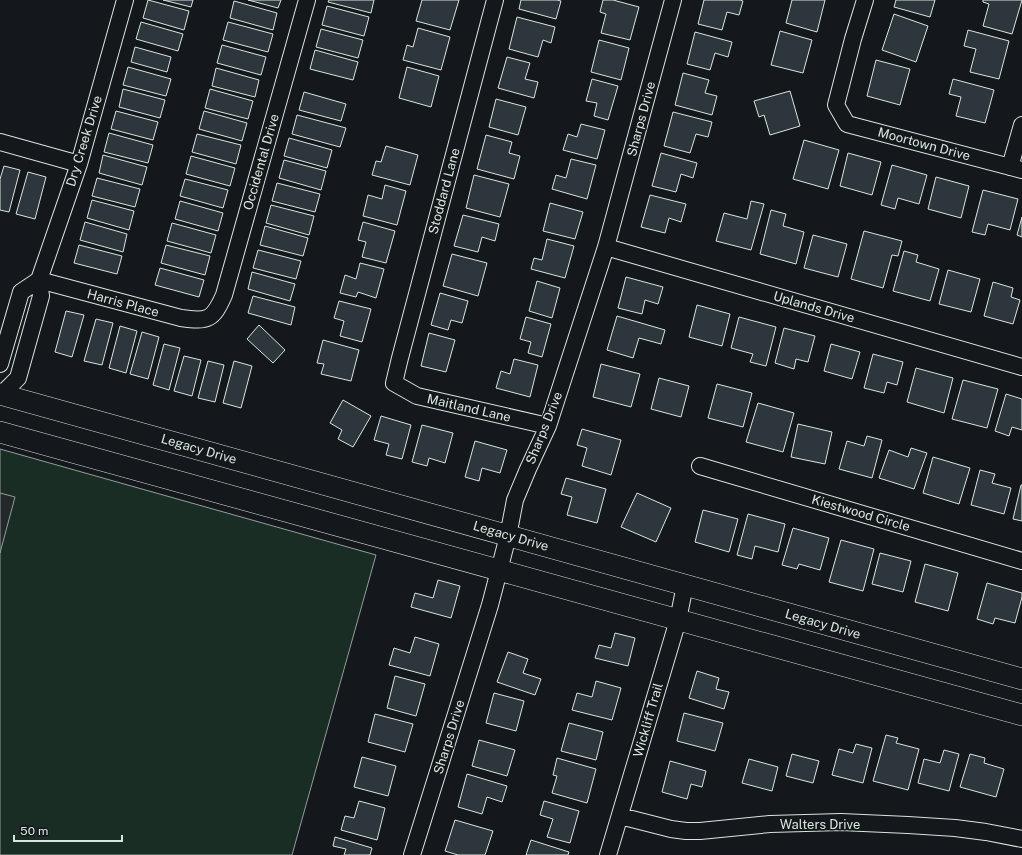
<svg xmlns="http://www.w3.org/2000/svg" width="1022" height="855" viewBox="0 0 1022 855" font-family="'Public Sans',sans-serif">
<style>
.green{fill:#1a2d24;stroke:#939e99}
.parking{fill:#24282b;stroke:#939e99}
.building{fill:#2c363c;stroke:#d8e6dc}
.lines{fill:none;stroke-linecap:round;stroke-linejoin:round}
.minor-casing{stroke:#d8e6dc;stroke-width:18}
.major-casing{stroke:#d8e6dc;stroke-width:22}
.minor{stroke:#14181c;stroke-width:16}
.major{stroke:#14181c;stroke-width:21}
.labels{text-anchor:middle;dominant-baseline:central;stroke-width:3;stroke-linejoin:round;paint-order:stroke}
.street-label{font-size:13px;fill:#d8e6dc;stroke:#14181c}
</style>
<rect width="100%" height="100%" fill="#14181c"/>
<!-- green -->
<path class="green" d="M0,449L376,555L292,855H0Z"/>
<!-- parking -->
<path class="parking" d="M0,493L15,497L0,553Z"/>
<!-- building -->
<path class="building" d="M148,0L189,11L184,30L143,18Z
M163,0H193L191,7Z
M248,0H281L278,8Z
M329,0H374L371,13L328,2Z
M422,0H459L450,30L416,21Z
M521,0H557L561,1L556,19L519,9Z
M603,0H613L639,7L630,40L601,33L606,14L600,12Z
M704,0H740L743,1L739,15L727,12L722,30L698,24Z
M792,0H825L817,32L786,23Z
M896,0H935L930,17L894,7Z
M983,0H1022L1012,34L983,26L989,4L983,2Z
M234,1L277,13L273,30L230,18Z
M327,6L369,17L364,36L322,25Z
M894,14L928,26L916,62L882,50Z
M517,17L555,27L551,43L543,40L538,57L509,49Z
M141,22L183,34L178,51L136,39Z
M228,22L273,34L268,52L223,40Z
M418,28L450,37L441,70L403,60L407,45L413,47Z
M321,29L363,40L358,58L316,47Z
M968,30L1009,41L999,79L970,72L976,49L964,46Z
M780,31L812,40L803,73L771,65Z
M695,32L732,42L728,57L715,53L710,70L687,64Z
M599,40L629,48L621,80L591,72Z
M222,45L266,57L261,75L217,63Z
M135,47L171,57L167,72L131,62Z
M315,50L358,62L353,80L310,69Z
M507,57L530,63L525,79L538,82L534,98L498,88Z
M876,60L910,69L900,105L867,96Z
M128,67L171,79L166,96L123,85Z
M407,67L439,76L431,107L399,98Z
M216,68L259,80L255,97L212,86Z
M683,73L709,80L705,93L717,96L712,115L675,105Z
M592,79L618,86L608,120L594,116L597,103L586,101Z
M953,79L994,90L985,123L956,116L961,97L949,94Z
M123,89L165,100L160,118L119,107Z
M210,89L253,101L248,119L205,108Z
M790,91L800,126L770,135L764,115L759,117L754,101Z
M304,92L346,104L341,121L299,110Z
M496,99L526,107L518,135L489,127Z
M116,111L158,122L153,140L111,129Z
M204,111L247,123L242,141L199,129Z
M673,112L712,122L708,137L696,134L690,153L664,146Z
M297,115L346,128L340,147L292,134Z
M581,124L605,130L597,159L563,150L568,134L577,137Z
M109,133L153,145L148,163L104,152Z
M197,134L241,145L236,164L192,152Z
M486,135L512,142L509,153L520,156L514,179L477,169Z
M289,138L332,150L327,168L284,156Z
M804,140L839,150L828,189L793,179Z
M386,146L418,155L410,185L372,175L376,161L381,162Z
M661,153L697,163L693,178L681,174L676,192L652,186Z
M848,153L881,162L872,195L840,186Z
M103,155L147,167L142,185L99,173Z
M191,156L235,168L230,186L186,174Z
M571,159L596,165L587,199L552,189L556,175L566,178Z
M284,160L326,171L321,190L279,178Z
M892,165L927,175L919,204L898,198L895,209L881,205Z
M4,166L20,170L9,212L0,210V179Z
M28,172L46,177L35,219L16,214Z
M474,175L509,184L500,217L466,208Z
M936,177L969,186L961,218L928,209Z
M97,178L140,189L135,207L92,196Z
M185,179L228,190L223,208L180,196Z
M277,183L320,194L315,212L272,201Z
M385,185L406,191L397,225L363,216L368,195L382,199Z
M983,190L1018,199L1010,230L988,224L985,235L972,232Z
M650,195L686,204L681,222L669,218L665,233L641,227Z
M92,200L134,211L129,230L87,218Z
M180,201L223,213L218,231L175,219Z
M751,201L764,204L751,250L716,241L724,213L747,219Z
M550,203L583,212L575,239L543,231Z
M271,205L314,216L309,235L266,223Z
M771,210L786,214L783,226L804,232L796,264L760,254Z
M463,215L499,224L495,241L482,237L478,252L454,246Z
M1022,217V237L1017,235Z
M85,222L127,234L123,252L80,240Z
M363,222L395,231L386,263L362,257L366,242L358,240Z
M172,223L216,235L211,253L167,241Z
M265,226L308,238L303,256L260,245Z
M864,231L902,241L898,256L892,255L883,288L851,279Z
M813,235L847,244L838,277L804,268Z
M547,239L574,246L565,278L531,269L534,258L542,260Z
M79,245L122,256L117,274L74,263Z
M166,245L210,256L205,275L161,263Z
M258,250L301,261L296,279L253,268Z
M904,251L918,255L916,262L939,269L930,301L893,291Z
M452,254L487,263L478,296L443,286Z
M360,263L384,269L376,298L358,292L356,297L340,293L345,275L356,279Z
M160,268L204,280L199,297L155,285Z
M948,270L980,279L971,312L939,304Z
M252,272L295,284L290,301L248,289Z
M626,277L663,287L658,304L645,300L642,314L618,308Z
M537,281L560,288L552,318L529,311Z
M993,282L1013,288L1011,297L1020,300L1013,324L984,316Z
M440,293L468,301L462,323L451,320L448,330L431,325Z
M253,296L295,307L291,325L248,313Z
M339,301L371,309L362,342L340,336L344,321L334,318Z
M697,305L730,314L722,346L689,337Z
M66,311L84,315L72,357L55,352Z
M617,316L665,330L661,344L639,338L633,358L607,350Z
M526,317L551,324L542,357L528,353L531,342L520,339Z
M739,317L776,327L766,366L750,362L753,354L731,348Z
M96,319L113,323L102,365L84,361Z
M259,325L285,350L273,363L247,339Z
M120,326L137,331L126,373L109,368Z
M784,328L815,336L808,362L796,359L794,369L775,363Z
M142,332L159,337L148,379L130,374Z
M429,333L455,340L446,372L421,366Z
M323,340L359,350L351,381L321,374L324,364L317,363Z
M164,344L180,348L169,390L153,385Z
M831,344L860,352L852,379L824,371Z
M873,354L903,362L897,385L887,382L884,393L864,388Z
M184,356L201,360L192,396L174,391Z
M514,359L538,365L530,397L496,388L501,371L510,374Z
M208,361L224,365L215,402L198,398Z
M234,361L252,366L241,408L223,403Z
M601,364L640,374L631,407L593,397Z
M916,368L953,378L944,413L907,402Z
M659,378L689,386L681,417L651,409Z
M963,380L998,389L987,428L952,419Z
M717,384L752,393L743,427L708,418Z
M1006,394L1022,399V430L1012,427L1009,436L995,431Z
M343,400L371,416L353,447L338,439L342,430L330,423Z
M758,403L794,413L783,452L746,442Z
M381,416L411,425L402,459L386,455L389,444L374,440Z
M798,424L832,432L825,464L791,457Z
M422,425L453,433L445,463L429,458L427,466L412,462Z
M582,429L621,440L611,475L582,466L587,448L577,445Z
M867,436L882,440L872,478L839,469L847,441L864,446Z
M475,441L507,450L500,473L482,468L479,481L465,477Z
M911,448L927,453L914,489L879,478L889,450L908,457Z
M933,457L970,468L959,504L923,493Z
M980,470L995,474L992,483L1011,488L1004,514L971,505Z
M566,478L606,489L597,523L567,515L572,497L561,494Z
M1021,485H1022V521L1013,519Z
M637,493L671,508L656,542L621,527Z
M703,510L738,519L729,552L695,542Z
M748,514L785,524L778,552L755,546L752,559L737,555Z
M793,528L829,538L820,570L799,564L797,569L782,565Z
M841,540L874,549L863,591L829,582Z
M880,553L911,561L903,592L872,584Z
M925,564L958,573L948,611L915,602Z
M438,580L460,586L451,618L411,607L415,593L433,598Z
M987,583L1022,593V597L1015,623L995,618L993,624L977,619Z
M615,633L635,638L628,666L595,658L599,645L611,648Z
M415,637L439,644L430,676L389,665L394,648L410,653Z
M508,652L528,659L523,673L541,679L535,695L497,682Z
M697,671L719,678L716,689L729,692L724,709L689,698Z
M395,676L425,684L416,716L387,708Z
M596,681L621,688L612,720L572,710L577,693L592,697Z
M494,693L524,701L516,731L486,723Z
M684,713L723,723L715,751L677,741Z
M375,714L413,724L405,752L368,742Z
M569,723L603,732L596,760L561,751Z
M886,735L898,738L896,743L919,749L908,790L873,781Z
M479,740L515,750L507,776L472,766Z
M856,744L872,748L863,783L832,775L839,749L853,753Z
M944,750L959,754L949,791L918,783L924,759L940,763Z
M792,754L819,761L813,783L786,776Z
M970,754L985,758L984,763L1004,769L996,797L960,787Z
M362,757L396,766L388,796L354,787Z
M557,758L596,769L587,803L552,793L557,776L553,775Z
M749,759L778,767L772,791L742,783Z
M670,761L706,771L702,787L691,784L687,799L662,792Z
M467,774L507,786L502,802L487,797L482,814L458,807Z
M359,801L385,808L377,840L341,830L345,816L354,818Z
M544,801L579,811L570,843L547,837L553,819L540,815Z
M455,820L493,831L485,855H458L445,851Z
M335,837L372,848L370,855H344L346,849L333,846Z
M531,840L569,852L568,855H526Z"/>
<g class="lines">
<!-- minor casing -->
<g class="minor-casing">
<path id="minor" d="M495,0L400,358L394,383L417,396L548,426
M865,0L853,39L836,105L847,124L1022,170
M0,142L79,164
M1010,167L1022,125
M606,247L1022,367
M39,280L181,318C208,322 213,320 224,295L307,0
M0,364L21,292L39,280
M1,395L18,378L41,296L39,280L79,164L125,0
M700,466L1022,561
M620,816L671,829L686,831H700L770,824L841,822L908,825L955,828L986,832L1022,839
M412,855L490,605L508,536L515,500L528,469L548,426L606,247L673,0
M608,855L678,620L685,585"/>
</g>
<!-- major casing -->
<g class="major-casing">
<path id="major" d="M0,394L1022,679
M0,432L1022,715"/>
</g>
<!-- minor -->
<use href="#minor" class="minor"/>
<!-- major -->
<use href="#major" class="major"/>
</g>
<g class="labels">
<!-- street labels -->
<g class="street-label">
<text transform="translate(641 119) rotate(-75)">Sharps Drive</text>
<text transform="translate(84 141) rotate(-73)">Dry Creek Drive</text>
<text transform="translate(924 144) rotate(15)">Moortown Drive</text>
<text transform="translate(261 162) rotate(-74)">Occidental Drive</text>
<text transform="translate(444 191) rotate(-75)">Stoddard Lane</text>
<text transform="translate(123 303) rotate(15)">Harris Place</text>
<text transform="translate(814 307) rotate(16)">Uplands Drive</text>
<text transform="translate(469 408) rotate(13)">Maitland Lane</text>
<text transform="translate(544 428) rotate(-68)">Sharps Drive</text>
<text transform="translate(199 449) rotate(16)">Legacy Drive</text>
<text transform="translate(861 513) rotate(16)">Kiestwood Circle</text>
<text transform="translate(511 536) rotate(16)">Legacy Drive</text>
<text transform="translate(823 624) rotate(16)">Legacy Drive</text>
<text transform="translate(648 720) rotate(-74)">Wickliff Trail</text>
<text transform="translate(449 737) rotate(-73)">Sharps Drive</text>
<text x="820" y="824">Walters Drive</text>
</g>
</g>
<!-- scale -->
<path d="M14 835v6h108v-6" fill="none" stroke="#d8e6dc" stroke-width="2"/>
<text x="20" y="835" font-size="12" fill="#d8e6dc" stroke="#14181c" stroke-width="3" paint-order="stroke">50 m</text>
</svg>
